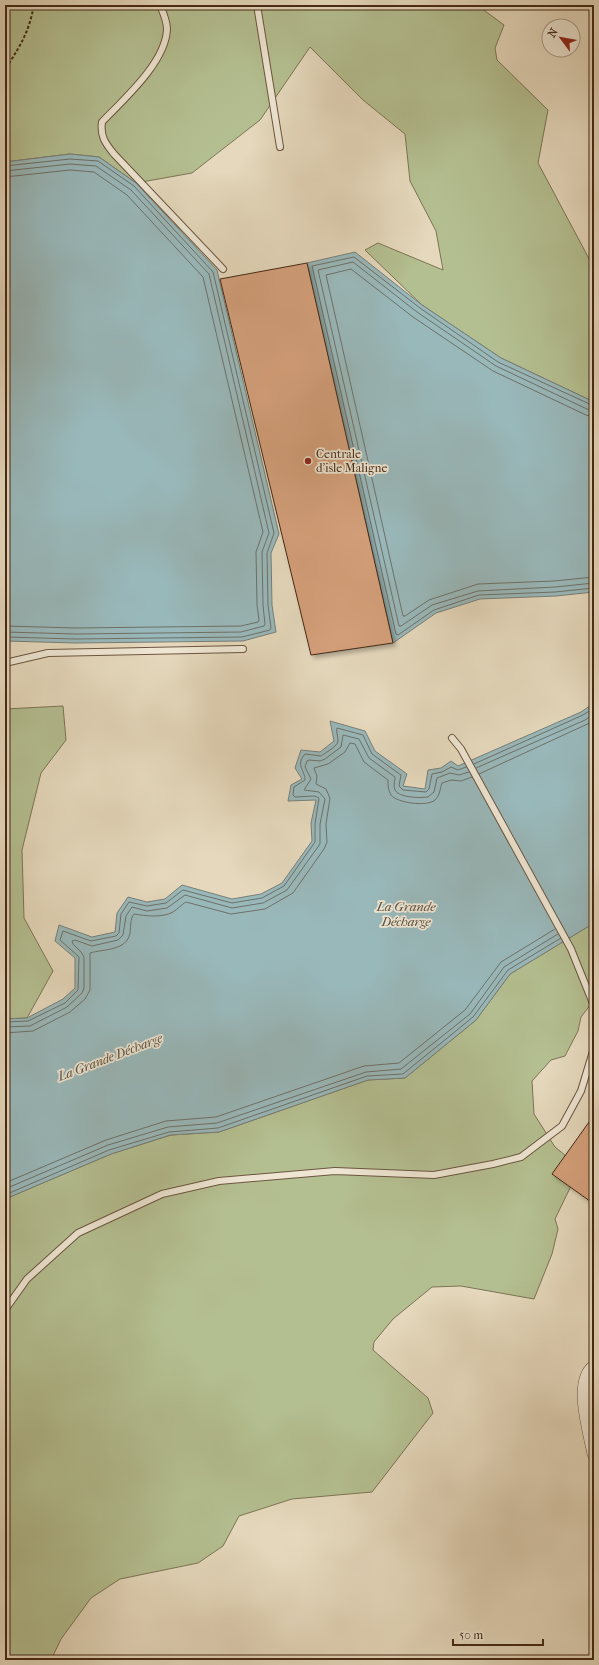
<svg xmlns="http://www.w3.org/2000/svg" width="599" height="1665" viewBox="0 0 599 1665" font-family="'IM FELL French Canon',serif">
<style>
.green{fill:#b4bf91;stroke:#7c7454}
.water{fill:#99b8ba;stroke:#777f78}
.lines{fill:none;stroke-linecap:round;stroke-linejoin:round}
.shore{stroke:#6e7068;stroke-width:1}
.building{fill:#d39f7a;stroke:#442916;filter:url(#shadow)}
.lane-casing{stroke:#6c5540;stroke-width:8}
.street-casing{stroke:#6c5540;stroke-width:14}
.path{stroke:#442916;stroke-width:2;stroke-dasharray:3 2;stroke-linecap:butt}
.lane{stroke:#eee6d3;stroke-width:6}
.street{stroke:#eee6d3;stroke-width:13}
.poi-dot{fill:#8f2418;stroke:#eee6d3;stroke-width:1.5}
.labels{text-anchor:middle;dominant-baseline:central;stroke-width:3.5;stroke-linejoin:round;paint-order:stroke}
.poi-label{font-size:12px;fill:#442916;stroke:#eee6d3;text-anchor:start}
.water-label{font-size:13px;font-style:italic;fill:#594d3f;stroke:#eee6d3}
</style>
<defs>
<filter id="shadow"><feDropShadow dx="3" dy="3" stdDeviation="2" flood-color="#0004"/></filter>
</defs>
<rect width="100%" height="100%" fill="#e5d8bc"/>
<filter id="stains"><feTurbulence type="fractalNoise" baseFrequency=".005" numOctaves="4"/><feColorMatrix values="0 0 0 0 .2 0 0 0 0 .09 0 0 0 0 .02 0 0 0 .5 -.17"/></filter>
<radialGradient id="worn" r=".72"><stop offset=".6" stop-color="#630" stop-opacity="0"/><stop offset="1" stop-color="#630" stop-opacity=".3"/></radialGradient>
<!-- green -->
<path class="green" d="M5,5H477L504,25L495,48L497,60L548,110L538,163L594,268V402L501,358L422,305L365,250L378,243L443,270L436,231L410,181L405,134L363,100L310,47L260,120L192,173L136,183L99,157L70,154L5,162Z
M63,706L66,740L41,773L22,850L24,918L53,971L27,1018L5,1019V709Z
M594,923V1000L581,1017L578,1031L565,1056L551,1060L532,1081L534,1114L555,1147L571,1160L582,1174L570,1188L555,1219L558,1229L552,1254L534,1299L461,1286L432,1287L393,1319L374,1342L373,1350L428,1398L433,1413L372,1492L292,1499L239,1516L223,1546L198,1563L120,1579L91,1598L61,1639L51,1660H5V1199L111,1154L171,1135L219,1132L368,1080L405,1078L476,1020L510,974Z"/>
<!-- water -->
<path class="water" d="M70,154L99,157L136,183L217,270L279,534L271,553L272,605L276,632L243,641L76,643L5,641V162Z
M355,252L422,305L501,358L594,402V592L556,596L480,599L436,613L393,643L307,263Z
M594,703V923L510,974L476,1020L405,1078L368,1080L219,1132L170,1135L111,1154L5,1199V1019L27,1018L63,999L75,988V958L55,941L59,925L92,937L115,932L117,913L128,897L147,902L165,899L182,885L232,899L261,894L282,883L312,841L311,823L316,800L288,801L291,785L302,779L295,768L301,750L320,752L334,741L330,721L365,731L375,751L407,774L403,786L425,789L428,770L441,768L451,761L458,766L581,712Z"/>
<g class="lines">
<!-- shore -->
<path class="shore" d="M5,166L70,159L98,161L134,186L213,272L274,533L267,553L268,605L271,628L270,630L242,637L76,639L5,637
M5,171L70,164L96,166L131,190L209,274L269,533L262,552L263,605L265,624L264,626L241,632L76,634L5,632
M5,177L70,170L94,172L127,195L203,277L263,532L256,552L257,605L259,620L258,622L241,626L76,628L5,626
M594,406L498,362L420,308L354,257L312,266L396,634L398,635L434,610L479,595L555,592L594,588
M594,411L589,410L496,366L417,312L353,262L318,270L399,626H401L432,605L478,591L555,587L594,583
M594,417L586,415L493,371L413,317L351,269L326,275L403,616H405L429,600L478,584L554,581L594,577
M474,764L583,715L594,708
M476,768L585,720L594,714
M479,774L594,721
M5,1022L28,1021L65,1003L78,990L79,957L60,940L63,931L91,941L116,936L119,933L121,914L129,902L147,906L166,903L183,890L232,903L262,898L284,886L315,842V824L319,798L315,796L295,797L293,795L294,787L305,780C305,770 295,765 305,754L321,756C325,753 338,746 338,741C338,736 336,732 337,728L363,735L372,754L401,775L399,786L403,790L426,792L429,789L432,774L442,772L451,767L458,770L466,767
M5,1027L30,1026L67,1007L82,993L84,988V957L81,952L73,944L72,941L75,940L92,946L118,940L123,935L126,916L132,907L147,911L167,908L185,895L232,908L263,903L287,890L320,844V824L325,799L319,792L304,790L311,779L305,767L307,761L309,760L320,761L325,759L341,747L343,735L359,739L369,758L395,777C395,781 393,785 395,790C399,798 420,798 428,797L434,792L437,778L450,773L459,775L469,772
M5,1033L33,1031L70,1012L85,999L90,990V953C103,949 127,951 130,933C131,926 130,919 134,914C146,916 162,918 173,912C178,909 182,904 186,902L231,914L265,909L293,893L324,849L327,842L326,824L330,798L326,789L316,784L317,776L314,768L328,764L345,752L350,743L355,744L364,762L388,780C388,785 388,790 391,795C397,803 427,807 435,800C440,795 440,789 442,783L451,780L461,781L472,777
M5,1183L106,1140L166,1121L216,1117L364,1066L399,1063L465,1010L501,962L555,929
M5,1189L108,1145L168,1127L217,1123L366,1072L401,1069L470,1014L504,967L558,934
M5,1195L109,1150L169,1132L218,1128L367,1076L403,1074L473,1017L508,970L561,938"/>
</g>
<!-- building -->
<path class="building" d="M307,263L393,643L311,655L220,279Z
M594,1115V1204L552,1174Z"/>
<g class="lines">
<!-- lane casing -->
<g class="lane-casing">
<path id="lane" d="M160,5C163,12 167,22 167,29C166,62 124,99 102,122C100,136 105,143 114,154L223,269
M257,5L280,147
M5,663L48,653L243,649
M452,738L461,749L571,949L594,1006
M5,1310L27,1279L78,1233L162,1194L219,1181L335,1171L434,1175L493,1164L521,1157L562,1126L581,1091L594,1048"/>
</g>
<!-- street casing -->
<g class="street-casing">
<path id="street" d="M594,1367C574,1381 590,1433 594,1454"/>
</g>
<!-- path -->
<path class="path" d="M5,67L8,65C22,43 29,31 34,5"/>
<!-- lane -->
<use href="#lane" class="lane"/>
<!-- street -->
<use href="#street" class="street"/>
</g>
<!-- markers -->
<circle class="poi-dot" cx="308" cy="461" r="4"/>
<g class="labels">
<!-- poi labels -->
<g class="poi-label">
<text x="316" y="454">Centrale<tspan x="316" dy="14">d'isle Maligne</tspan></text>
</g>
<!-- water labels -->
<g class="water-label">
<text x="406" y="906">La Grande<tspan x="406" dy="15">Décharge</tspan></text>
<text transform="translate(110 1057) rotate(-21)">La Grande Décharge</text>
</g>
</g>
<!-- margin -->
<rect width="599" height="1665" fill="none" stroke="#e5d8bc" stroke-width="20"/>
<rect x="6" y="6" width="587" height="1653" fill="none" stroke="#442916" stroke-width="2"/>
<rect x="10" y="10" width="579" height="1645" fill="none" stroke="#442916"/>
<!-- north arrow -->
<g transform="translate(561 38) rotate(302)"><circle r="19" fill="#eee6d3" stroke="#aa9a87"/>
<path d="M0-3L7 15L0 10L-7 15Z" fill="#8f2418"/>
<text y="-6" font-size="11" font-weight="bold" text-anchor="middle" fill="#442916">N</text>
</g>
<!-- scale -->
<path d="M453 1639v6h90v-6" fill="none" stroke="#442916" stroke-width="2"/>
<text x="459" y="1639" font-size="12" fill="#442916" stroke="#eee6d3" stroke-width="3" paint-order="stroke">50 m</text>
<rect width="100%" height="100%" filter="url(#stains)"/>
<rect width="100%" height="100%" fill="url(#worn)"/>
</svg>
